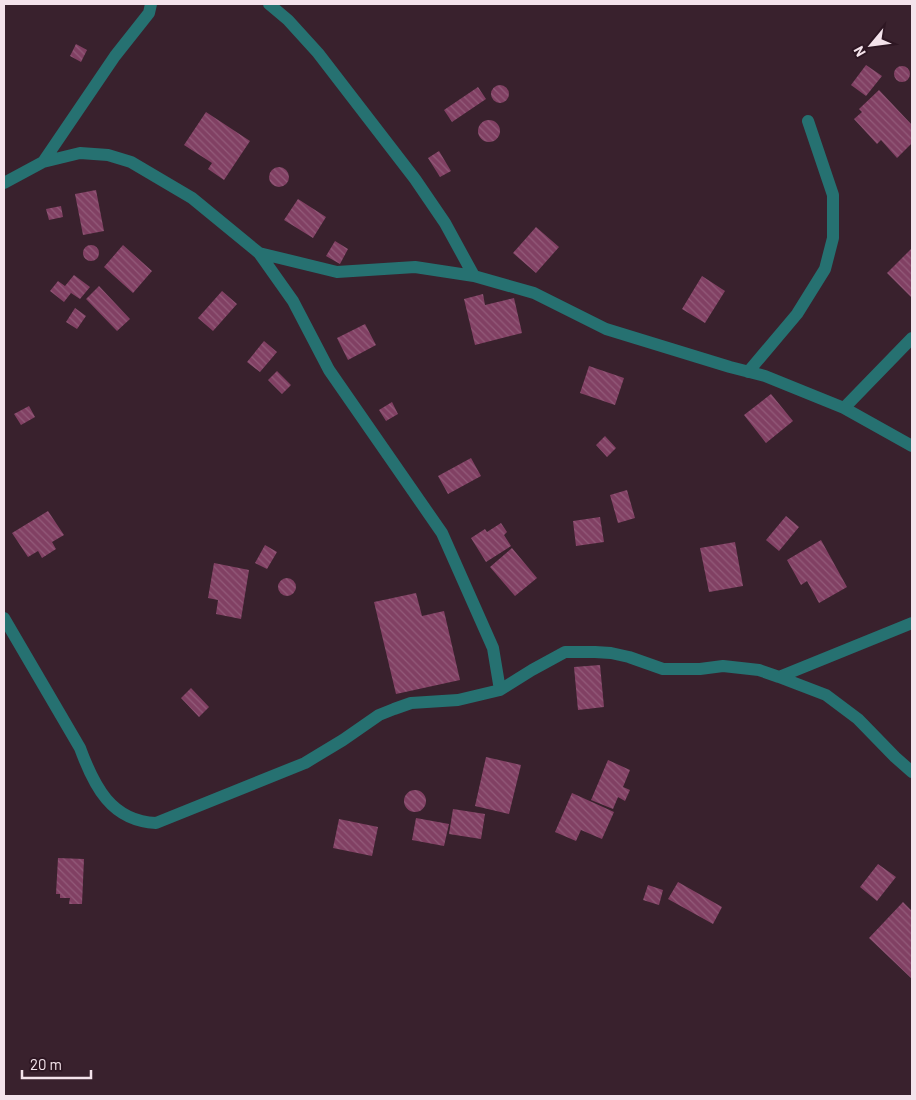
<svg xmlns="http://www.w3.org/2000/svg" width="916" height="1100" viewBox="0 0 916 1100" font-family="Barlow,sans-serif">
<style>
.building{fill:url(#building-back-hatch)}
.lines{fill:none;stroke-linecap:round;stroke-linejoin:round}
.lane{stroke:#267171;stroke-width:12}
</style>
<defs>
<pattern id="building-back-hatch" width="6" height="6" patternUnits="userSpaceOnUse" patternTransform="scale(1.25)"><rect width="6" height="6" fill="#814063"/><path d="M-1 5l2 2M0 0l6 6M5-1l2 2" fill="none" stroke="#935b7a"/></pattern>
</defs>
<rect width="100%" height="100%" fill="#39212d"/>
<!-- building -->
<path class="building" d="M76,44L87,50L81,62L70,56Z
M866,65L882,76L866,96L851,85Z
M894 74a8 8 0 1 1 16 0a8 8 0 1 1-16 0Z
M491 94a9 9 0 1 1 18 0a9 9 0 1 1-18 0Z
M478,87L486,99L452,122L444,110Z
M879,90L912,125V143L897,158L881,140L877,144L854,119L862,112L859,109Z
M206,112L250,141L224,180L208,169L212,163L184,145Z
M478 131a11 11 0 1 1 22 0a11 11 0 1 1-22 0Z
M439,151L451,171L440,177L428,158Z
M269 177a10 10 0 1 1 20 0a10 10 0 1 1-20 0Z
M96,190L104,231L83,235L75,194Z
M298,199L326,217L313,238L284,220Z
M61,206L63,217L49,220L46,209Z
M536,227L559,247L536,273L513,253Z
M335,241L348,249L340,264L326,256Z
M83 253a8 8 0 1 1 16 0a8 8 0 1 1-16 0Z
M123,245L152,271L133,293L104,267Z
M911,249L912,250V298L887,273Z
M74,275L90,287L80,299L71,293L64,302L50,291L58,281L65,286Z
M702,276L725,291L705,323L682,309Z
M99,286L130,319L117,331L86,299Z
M222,291L237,304L213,331L198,318Z
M483,294L485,305L514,298L522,333L475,345L464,299Z
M75,308L86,316L77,329L66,322Z
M365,324L376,345L348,360L337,338Z
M264,341L277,352L260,372L247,362Z
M589,366L624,378L615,405L580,393Z
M277,371L291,385L282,394L268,380Z
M771,394L793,421L766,443L744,415Z
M392,402L398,414L386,421L379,410Z
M29,406L35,417L21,425L14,414Z
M605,436L616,448L607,457L596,445Z
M471,458L481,476L448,494L438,476Z
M627,490L635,518L618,523L610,495Z
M48,511L64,535L52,542L56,549L42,558L38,551L28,557L12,533Z
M786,516L799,527L779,551L766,540Z
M600,517L604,542L576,546L573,521Z
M501,523L507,532L504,535L511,546L486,562L471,538L485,529L487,532Z
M821,540L847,587L819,603L807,581L801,585L787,560Z
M735,542L743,586L709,592L700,548Z
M265,545L277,552L267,569L255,563Z
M512,548L537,578L515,596L490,567Z
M214,563L249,570L241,619L216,614L218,600L208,598Z
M278 587a9 9 0 1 1 18 0a9 9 0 1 1-18 0Z
M416,593L422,616L444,611L460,680L396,694L374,602Z
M600,665L604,707L578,710L574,667Z
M191,688L209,707L199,717L181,698Z
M486,757L521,765L509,814L475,806Z
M608,760L630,770L623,787L630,790L625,801L618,797L613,809L591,800Z
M404 801a11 11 0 1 1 22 0a11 11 0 1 1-22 0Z
M572,793L614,812L602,839L581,830L576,841L555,832Z
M453,809L485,814L481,839L449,834Z
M416,818L449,824L444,846L412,840Z
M339,819L378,827L372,856L333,848Z
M58,858L84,859L82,904H69L70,898H60V894H56Z
M878,864L896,877L877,901L860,887Z
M678,882L722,907L713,924L668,899Z
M648,885L663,890L659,905L643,900Z
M903,902L912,911V979L869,938Z"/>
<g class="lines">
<!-- lane -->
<path class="lane" d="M269,4L288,20L318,53L415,179L445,223L474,276
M43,162L115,56L149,13L151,4
M4,183L43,162L80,153L108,155L131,162L192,198L259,253L293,301L329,370L442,533L493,648L500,690
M259,253L337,272L415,267L474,276L534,293L606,329L730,367L765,376L844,408L912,446
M748,372L797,314L825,269L833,238V195L808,121
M844,408L912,338
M4,618L80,748C94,786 111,821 156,823L305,763L343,740L379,715L394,709L411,703L458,700L500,690L532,670L565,652H595L611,653L629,657L663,669H700L723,666L759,670L779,677L826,695L858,719L895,757L912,772
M779,677L912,623"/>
</g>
<!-- border -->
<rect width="916" height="1100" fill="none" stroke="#f4e3eb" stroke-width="10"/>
<!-- north arrow -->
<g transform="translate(871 45) rotate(241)" stroke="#2e1723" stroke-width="4" paint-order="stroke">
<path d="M0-4L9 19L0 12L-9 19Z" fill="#f4e3eb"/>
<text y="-8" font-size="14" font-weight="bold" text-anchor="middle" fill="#f4e3eb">N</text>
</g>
<!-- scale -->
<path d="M22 1070v8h69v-8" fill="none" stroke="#f4e3eb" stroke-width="2.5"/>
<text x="30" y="1070" font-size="15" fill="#f4e3eb" stroke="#2e1723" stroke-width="4" paint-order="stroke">20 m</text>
</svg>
